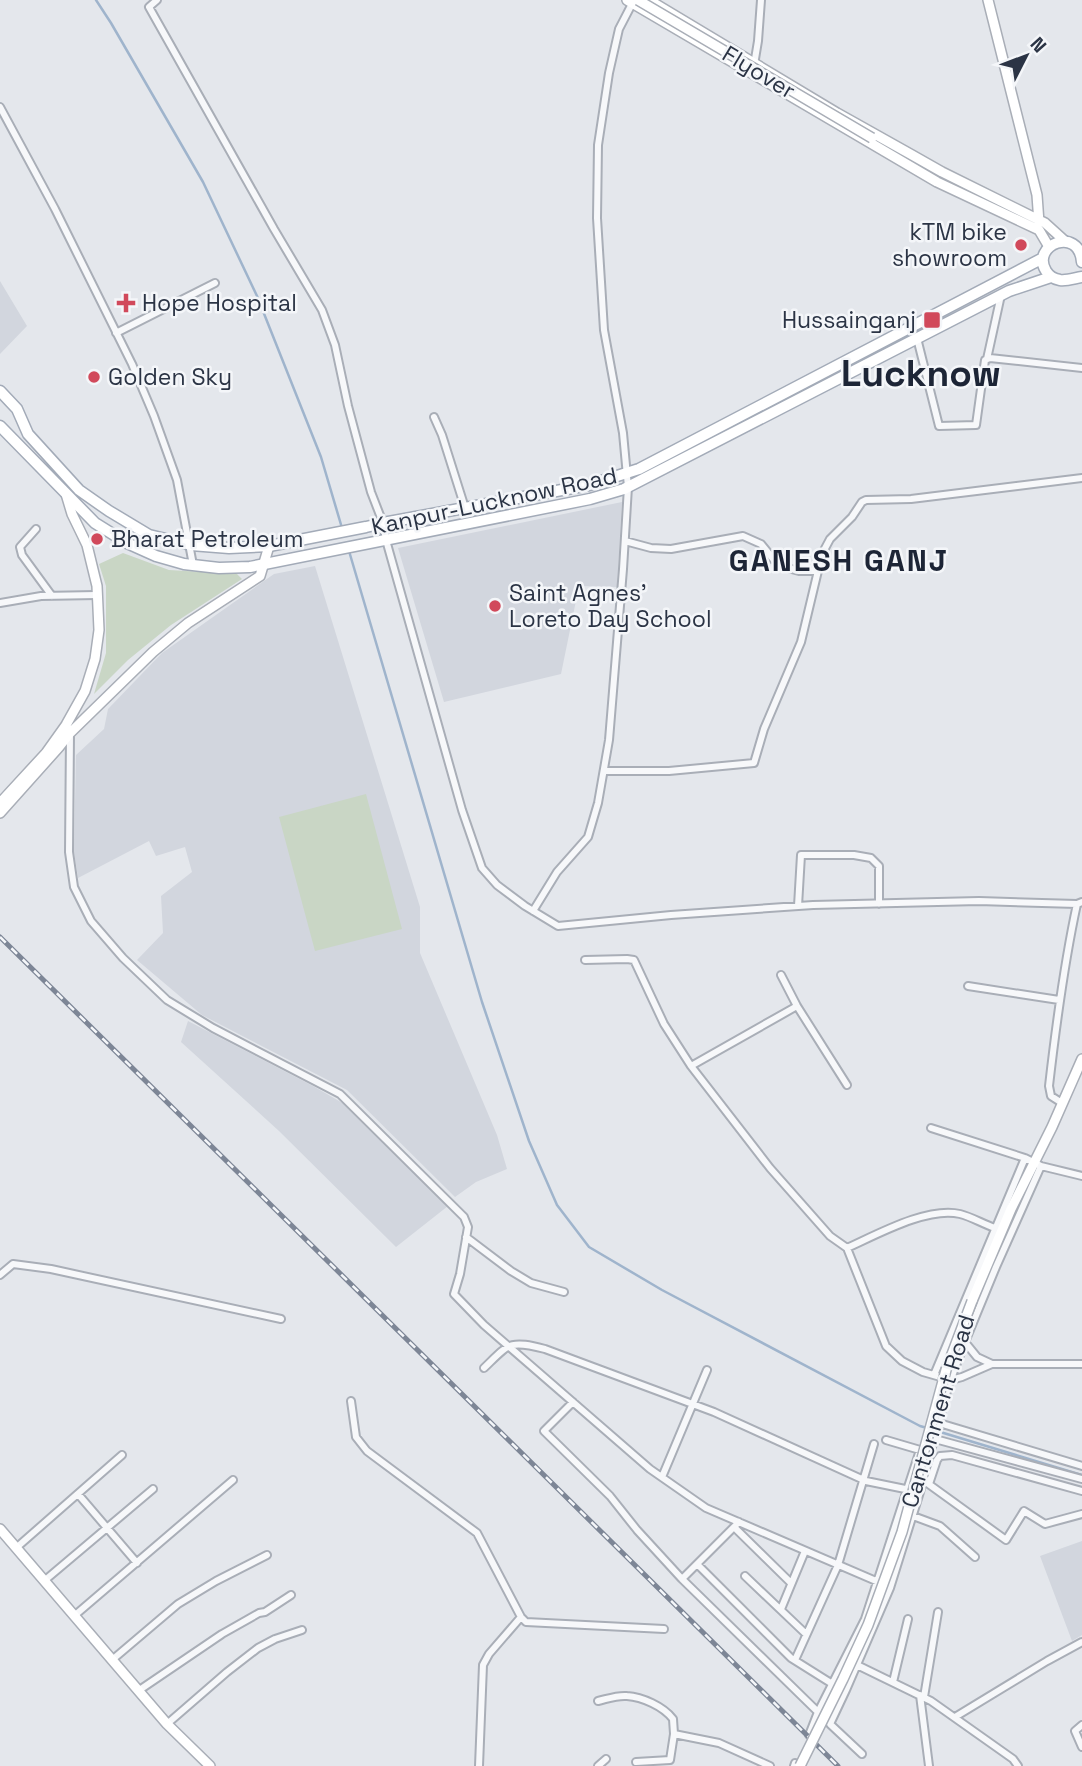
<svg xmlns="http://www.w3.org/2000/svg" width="1082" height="1766" viewBox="0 0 1082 1766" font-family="'Space Grotesk',sans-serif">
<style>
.built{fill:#d2d6de}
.green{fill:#c9d6c5}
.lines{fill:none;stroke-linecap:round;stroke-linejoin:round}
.stream{stroke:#9fb4cc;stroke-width:2.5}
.street-casing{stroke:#a9aeb7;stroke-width:10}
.secondary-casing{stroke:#a9aeb7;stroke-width:12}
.primary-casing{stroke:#a3abb8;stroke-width:13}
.street{stroke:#f7f8fa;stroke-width:6}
.secondary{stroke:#fff;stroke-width:9}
.primary{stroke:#fff;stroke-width:10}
.rail-casing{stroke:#7d8696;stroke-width:5}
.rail{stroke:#f4f6f9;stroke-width:2.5;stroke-dasharray:8;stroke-linecap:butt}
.secondary-bridge-casing{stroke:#a9aeb7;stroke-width:12;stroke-linecap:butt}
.secondary-bridge{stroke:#fff;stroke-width:9}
.poi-dot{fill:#d1495b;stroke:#f4f6f9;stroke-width:2.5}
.labels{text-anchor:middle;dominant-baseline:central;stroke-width:5;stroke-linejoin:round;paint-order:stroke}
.street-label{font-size:23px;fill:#2b3445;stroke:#f4f6f9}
.poi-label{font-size:23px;fill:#2b3445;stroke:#f4f6f9;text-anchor:start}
.district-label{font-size:30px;font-weight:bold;letter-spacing:2px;fill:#1d2536;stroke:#f4f6f9}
.town-label{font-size:37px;font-weight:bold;fill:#1d2536;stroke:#f4f6f9}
</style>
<rect width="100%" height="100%" fill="#e4e7ec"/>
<!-- built -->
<path class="built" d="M0,281L27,326L0,354Z
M622,502L617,587L579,586L561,674L444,702L398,548Z
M315,566L420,907V953L497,1135L507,1169L476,1182L455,1197L347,1090L202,1015L137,960L163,933L161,896L192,872L185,847L156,856L149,841L78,878L74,852L76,755L104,729L108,709L162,653L274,574Z
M188,1021L313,1086L346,1105L448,1206L396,1247L279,1131L181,1042Z
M1082,1541V1635L1072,1641L1040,1556Z"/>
<!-- green -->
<path class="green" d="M123,553L169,570L237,574L242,579L171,625L128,660L94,694L106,653V586L99,564Z
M366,794L402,929L315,951L279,817Z"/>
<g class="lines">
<!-- stream -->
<path class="stream" d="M96,0L111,23L203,182L257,296L321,457L342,528
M349,551L482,1002L529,1141L557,1205L589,1247L662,1290L920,1426L927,1428
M937,1431L1082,1475"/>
<!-- street casing -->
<g class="street-casing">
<path id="street" d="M157,0L149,7L274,229L322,310L335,345L348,406L371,492L383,523L386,540L462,810L482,868L497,885L525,906L558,926L671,915L813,905L979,901L1077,904L1082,902
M754,65L758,41L761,0
M0,107L55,209L132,364L154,416L177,480L193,565
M116,333L215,283
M917,338L939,426L976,425L985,360L990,358L1082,368
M987,359L1001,295
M434,417L442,435L465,508
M36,529L20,547L22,555L52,596
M625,541L651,548L671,549L743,536L761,544L774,560L784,567L799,571H817
M0,603L41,596L97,595
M70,735L69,852L74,887L91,921L123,958L167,1000L213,1028L340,1094L464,1217L468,1227L460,1274L454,1294L484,1325L650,1469L706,1508L890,1587
M604,771H669L754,763L764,729L801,642L822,554L830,539L852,517L862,502L866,500L911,499L1082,478
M798,906L801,855H854L871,858L879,866V904
M533,911L557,872L588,837L598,803L609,740L623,569L628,487L623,433L604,330L597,218L598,145L609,73L619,29L633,2
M585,960L627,959L634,960L664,1024L691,1066L770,1168L830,1236L847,1248L886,1346L902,1361L923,1372L951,1380L962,1377L992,1364
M781,975L797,1006L847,1085
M968,986L1059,1000
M691,1066L797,1006
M1062,1103L1051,1096L1049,1086C1056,1025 1064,964 1077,904
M931,1128L1025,1158L1041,1166L1082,1176
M466,1237L511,1271L531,1283L564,1292
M847,1248C876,1235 928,1206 960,1214C972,1217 983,1224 995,1228
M0,1275L13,1264L51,1269L281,1319
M964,1341L977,1357L992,1364H1082
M484,1368C510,1343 509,1340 545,1349L714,1412L866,1481L915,1491
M934,1375L1025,1158
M351,1401L356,1437L367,1451L477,1533L521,1617L526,1622L664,1629
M573,1402L544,1431L610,1496L637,1530L682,1579L818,1712
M939,1423L1082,1466
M935,1439L1082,1479
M662,1477L707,1370
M923,1480L1006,1540L1024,1511L1045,1524L1082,1514
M929,1484L937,1460L940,1456L952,1455L1082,1491
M78,1494L137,1563
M913,1516L940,1526L975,1557
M734,1527L791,1583
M16,1548L122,1455
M697,1564L791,1658L834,1685
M745,1576L806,1634
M682,1579L739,1522
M44,1581L153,1489
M781,1609L805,1551
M74,1616L233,1480
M112,1660L178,1604L216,1581L267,1555
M795,1660L838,1565L874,1444
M855,1664L931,1701L1013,1759L1018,1766
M893,1682L908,1619
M138,1691L222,1634L259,1613L265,1612L291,1595
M920,1695L929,1766
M924,1697L938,1612
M598,1701C607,1699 617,1695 627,1696C642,1697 663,1706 673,1719L674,1734L670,1760L636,1762
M955,1717L1047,1661L1082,1642
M167,1724L227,1672L258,1648L275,1639L302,1630
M1082,1725L1075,1731L1082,1747
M674,1734L719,1743L770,1766
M809,1735L818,1712L865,1619L920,1450L886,1440
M862,1754L830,1724L846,1690L890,1588L920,1492L949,1384L965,1342L996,1267L1041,1166
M479,1766L483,1665L489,1654L521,1617
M598,1766L606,1759
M794,1766L795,1763"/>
</g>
<!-- secondary casing -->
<g class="secondary-casing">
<path id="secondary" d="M627,0L937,182L1039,230L1049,247
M649,0L837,113L912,155L942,172L1045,223L1066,242
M988,0L1037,195L1039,223
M0,803L46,753L66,725L85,691L95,659L99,630L97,586L87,545L72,514L66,494
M0,813L59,747L70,733L153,652L188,623L260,576L269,546
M972,1301L1011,1209L1052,1127L1082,1059
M0,1529L167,1724L210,1766"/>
</g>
<!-- primary casing -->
<g class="primary-casing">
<path id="primary" d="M1082,262C1079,225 1030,245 1046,271C1049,276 1054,279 1060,280C1067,281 1075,278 1082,277
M0,391L17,409L28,434L79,490L109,511L149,535L191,545L229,548L269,546L366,527L383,523L589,485L639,469L1043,258
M0,426L95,523L127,543L156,556L184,564L219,568L250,567L590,499L624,489L1009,291L1051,277"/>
</g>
<!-- street -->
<use href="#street" class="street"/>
<!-- secondary -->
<use href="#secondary" class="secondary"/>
<!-- primary -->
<use href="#primary" class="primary"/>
<!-- rail casing -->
<g class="rail-casing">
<path id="rail" d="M0,937L838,1766"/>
</g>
<!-- rail -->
<use href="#rail" class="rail"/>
<!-- secondary-bridge casing -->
<g class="secondary-bridge-casing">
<path id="secondary-bridge" d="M638,0L872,138
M800,1766L843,1679L868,1625L902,1532L946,1370L972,1301"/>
</g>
<!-- secondary-bridge -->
<use href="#secondary-bridge" class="secondary-bridge"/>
</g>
<!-- markers -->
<g class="poi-dot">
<circle cx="1021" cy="245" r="7"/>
<path d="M122.5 292.5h7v7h7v7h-7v7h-7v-7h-7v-7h7z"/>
<rect x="923" y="311" width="18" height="18" rx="3.5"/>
<circle cx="94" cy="377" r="7"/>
<circle cx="97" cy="539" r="7"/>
<circle cx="495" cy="606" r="7"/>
</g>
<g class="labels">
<!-- street labels -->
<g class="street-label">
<text transform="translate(759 72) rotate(31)">Flyover</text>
<text transform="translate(494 501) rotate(-12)">Kanpur-Lucknow Road</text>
<text transform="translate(938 1411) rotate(-73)">Cantonment Road</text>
</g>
<!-- poi labels -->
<g class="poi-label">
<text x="1007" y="232" text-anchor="end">kTM bike<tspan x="1007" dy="26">showroom</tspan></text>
<text x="142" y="303">Hope Hospital</text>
<text x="916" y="320" text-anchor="end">Hussainganj</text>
<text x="108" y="377">Golden Sky</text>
<text x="111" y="539">Bharat Petroleum</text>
<text x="509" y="593">Saint Agnes'<tspan x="509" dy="26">Loreto Day School</tspan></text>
</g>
<!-- district labels -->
<g class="district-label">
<text x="839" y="560">GANESH GANJ</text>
</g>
<!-- town labels -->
<g class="town-label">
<text x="921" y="373">Lucknow</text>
</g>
</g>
<!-- north arrow -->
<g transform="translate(1026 56) rotate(48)" stroke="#f4f6f9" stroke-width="5" paint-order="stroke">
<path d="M0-5L12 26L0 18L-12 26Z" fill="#2b3445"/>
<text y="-10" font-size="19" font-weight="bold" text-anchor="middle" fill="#2b3445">N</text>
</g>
</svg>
